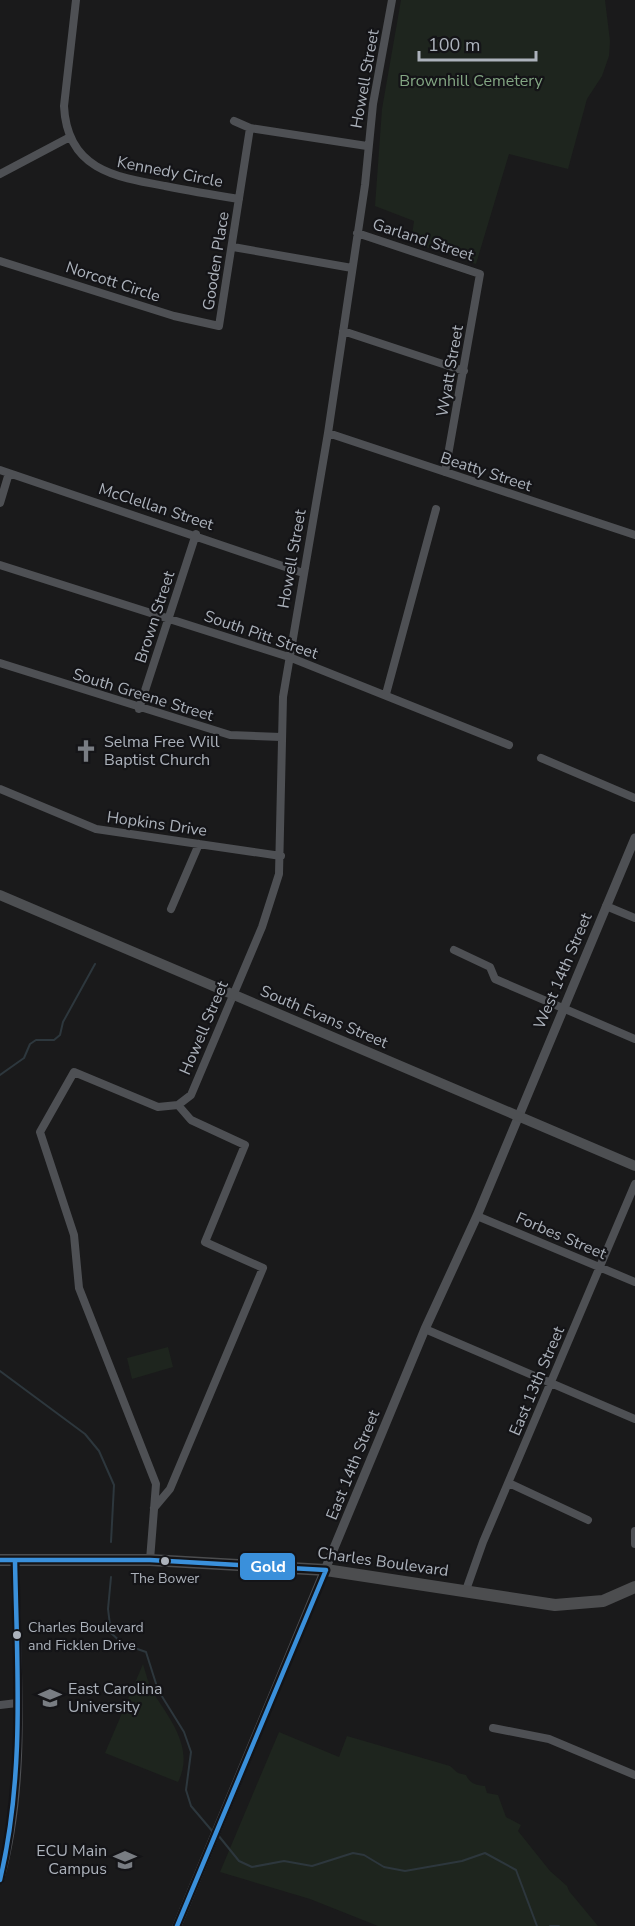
<svg xmlns="http://www.w3.org/2000/svg" width="635" height="1926" viewBox="0 0 635 1926" font-family="'Nunito Sans',sans-serif">
<style>
.green{fill:#1e251e}
.lines{fill:none;stroke-linecap:round;stroke-linejoin:round}
.stream{stroke:#2d373d;stroke-width:2}
.minor{stroke:#4e5054;stroke-width:8}
.tertiary{stroke:#4e5054;stroke-width:9}
.secondary{stroke:#4d4f52;stroke-width:10}
.primary{stroke:#4c4d4f;stroke-width:12}
.bus-1-casing{stroke:#141417;stroke-width:9}
.bus-1{stroke:#3a90db;stroke-width:4.5}
.bus-dot{fill:#acb2bb;stroke:#141417;stroke-width:2}
.labels{text-anchor:middle;dominant-baseline:central;stroke-width:4.5;stroke-linejoin:round;paint-order:stroke}
.bus-label{font-size:14px;fill:#acb2bb;stroke:#141417}
.street-label{font-size:16px;fill:#acb2bb;stroke:#141417}
.park-label{font-size:16px;fill:#83a683;stroke:#141417}
.poi-label{font-size:16px;fill:#acb2bb;stroke:#141417;text-anchor:start}
.line-badge{stroke:#141417;stroke-width:2}
.badge-label{font-size:16px;text-anchor:middle;font-weight:bold;fill:#fff}
</style>
<rect width="100%" height="100%" fill="#1a1a1b"/>
<!-- green -->
<path class="green" d="M401,0H605L610,41L609,56L602,76L587,99L568,169L509,154L476,264L411,242L414,221L375,206L382,109Z
M168,1347L173,1367L132,1379L127,1358Z
M143,1664C146,1673 148,1683 152,1691C170,1719 195,1749 178,1782L105,1753Z
M279,1732L339,1757L347,1736L450,1766L458,1773L466,1775C470,1784 476,1785 485,1786L487,1793L498,1795L506,1817L521,1825L518,1831L550,1871L567,1886L569,1891L598,1926H378L310,1899L220,1872Z"/>
<g class="lines">
<!-- stream -->
<path class="stream" d="M0,1075L24,1058L30,1044L36,1040H54L60,1035L63,1022L95,964
M0,1371L85,1434L99,1451L114,1485L111,1542
M111,1577L108,1609L111,1633L123,1644L146,1652L158,1690L184,1732L191,1752L186,1790L191,1806L213,1832
M218,1835L239,1861L252,1867L284,1861L312,1866L353,1853L364,1855L384,1867L405,1871L462,1861L485,1853L516,1870L537,1926
M550,1926H559"/>
<!-- minor -->
<path class="minor" d="M76,0L64,106C67,169 114,177 165,186C190,191 214,195 239,199
M234,121L250,128L367,146
M0,174L70,137
M357,233L480,274L445,472
M233,247L352,268
M0,261L174,316L219,326L250,128
M343,331L464,371
M328,433L635,535
M0,470L303,573
M0,503L9,473
M0,565L289,657L509,745
M0,663L230,735L281,737
M386,694L436,509
M139,709L196,534
M541,758L635,798
M0,789L96,829L281,856
M606,906L635,918
M171,909L199,844
M454,950L490,967L495,979L635,1039
M477,1216L635,1282
M425,1329L635,1419
M509,1483L588,1520
M154,1508L170,1489L263,1268L205,1242L245,1145L191,1120L178,1105
M635,1531V1544
M150,1560L156,1484L79,1288L74,1235L40,1132L74,1072L158,1107L178,1105L191,1095L262,927L279,874L283,697L328,433L365,185L373,104L392,0
M466,1590L483,1542L635,1184
M0,1705L17,1703
M493,1728L549,1739L635,1775
M0,1880C29,1778 16,1666 15,1561"/>
<!-- tertiary -->
<path class="tertiary" d="M177,1926L425,1329L477,1216L635,838"/>
<!-- secondary -->
<path class="secondary" d="M0,895L635,1166"/>
<!-- primary -->
<path class="primary" d="M0,1560H150L326,1570L555,1605L603,1601L635,1587"/>
<!-- bus-1 casing -->
<g class="bus-1-casing">
<path id="bus-1" d="M0,1560H150L326,1570L177,1926
M0,1880C25,1774 17,1669 15,1561"/>
</g>
<!-- bus-1 -->
<use href="#bus-1" class="bus-1"/>
</g>
<!-- icons -->
<defs>
<g id="church-bare" transform="scale(1.8)"><path d="M-1.2-6h2.4v3.5h3.3v2.4h-3.3V6h-2.4V-.1h-3.3v-2.4h3.3Z" fill="#797d83" stroke="#141417" stroke-width="2.5" paint-order="stroke"/></g>
<g id="university-bare" transform="scale(1.8)"><path d="M0-5L7-2L0 1L-7-2ZM-4 1L0 2.5L4 1V4Q0 6-4 4Z" fill="#797d83" stroke="#141417" stroke-width="2.5" paint-order="stroke"/></g>
</defs>
<g fill-rule="evenodd">
<use href="#church-bare" x="86" y="751"/>
<use href="#university-bare" x="50" y="1698"/>
<use href="#university-bare" x="125" y="1860"/>
</g>
<!-- markers -->
<g class="bus-dot">
<circle cx="165" cy="1561" r="5"/>
<circle cx="17" cy="1635" r="5"/>
</g>
<g class="labels">
<!-- bus labels -->
<g class="bus-label">
<text x="165" y="1578">The Bower</text>
<text x="28" y="1627" text-anchor="start">Charles Boulevard<tspan x="28" dy="18">and Ficklen Drive</tspan></text>
</g>
<!-- street labels -->
<g class="street-label">
<text transform="translate(365 79) rotate(-80)">Howell Street</text>
<text transform="translate(170 172) rotate(11)">Kennedy Circle</text>
<text transform="translate(423 240) rotate(18)">Garland Street</text>
<text transform="translate(216 261) rotate(-81)">Gooden Place</text>
<text transform="translate(113 282) rotate(18)">Norcott Circle</text>
<text transform="translate(450 371) rotate(-80)">Wyatt Street</text>
<text transform="translate(486 472) rotate(18)">Beatty Street</text>
<text transform="translate(156 507) rotate(18)">McClellan Street</text>
<text transform="translate(292 559) rotate(-80)">Howell Street</text>
<text transform="translate(155 617) rotate(-72)">Brown Street</text>
<text transform="translate(261 635) rotate(19)">South Pitt Street</text>
<text transform="translate(143 695) rotate(17)">South Greene Street</text>
<text transform="translate(157 824) rotate(8)">Hopkins Drive</text>
<text transform="translate(563 971) rotate(-67)">West 14th Street</text>
<text transform="translate(324 1017) rotate(23)">South Evans Street</text>
<text transform="translate(204 1028) rotate(-67)">Howell Street</text>
<text transform="translate(561 1236) rotate(23)">Forbes Street</text>
<text transform="translate(537 1381) rotate(-67)">East 13th Street</text>
<text transform="translate(353 1465) rotate(-68)">East 14th Street</text>
<text transform="translate(383 1562) rotate(8)">Charles Boulevard</text>
</g>
<!-- park labels -->
<g class="park-label">
<text x="471" y="81">Brownhill Cemetery</text>
</g>
<!-- poi labels -->
<g class="poi-label">
<text x="104" y="742">Selma Free Will<tspan x="104" dy="18">Baptist Church</tspan></text>
<text x="68" y="1689">East Carolina<tspan x="68" dy="18">University</tspan></text>
<text x="107" y="1851" text-anchor="end">ECU Main<tspan x="107" dy="18">Campus</tspan></text>
</g>
</g>
<rect class="line-badge" x="239" y="1552" width="57" height="29" rx="6" fill="#3a90db"/>
<g class="badge-label">
<text x="268" y="1572">Gold</text>
</g>
<!-- scale -->
<path d="M419 51v9h117v-9" fill="none" stroke="#acb2bb" stroke-width="3"/>
<text x="428" y="51" font-size="18" fill="#acb2bb" stroke="#141417" stroke-width="4.5" paint-order="stroke">100 m</text>
</svg>
